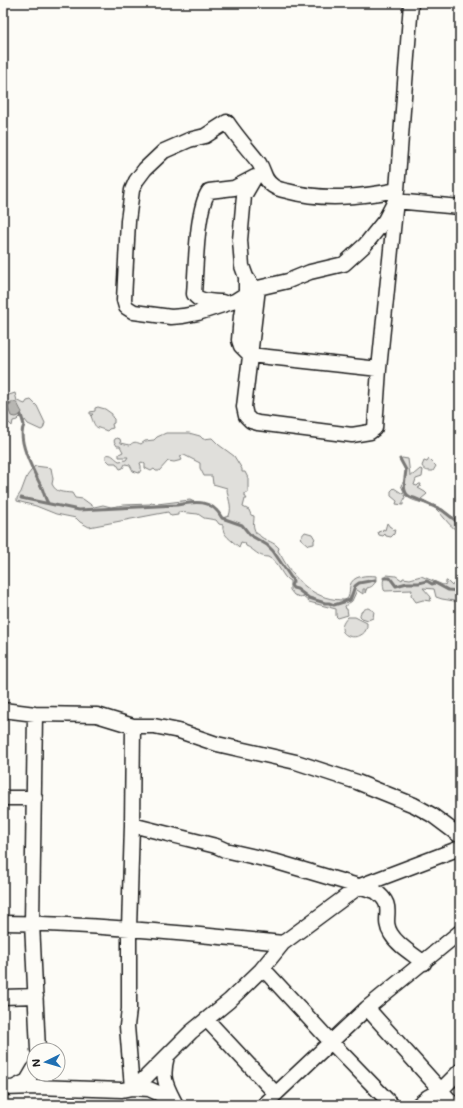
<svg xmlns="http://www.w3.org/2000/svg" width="463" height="1108" viewBox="0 0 463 1108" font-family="Mali,sans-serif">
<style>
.green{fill:#e0dfdb;stroke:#7e7e7c}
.water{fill:#b7b6b2;stroke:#797876}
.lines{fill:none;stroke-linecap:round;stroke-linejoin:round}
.stream{stroke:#797876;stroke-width:3}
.minor-casing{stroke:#1c1c1c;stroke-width:17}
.minor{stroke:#fdfcf7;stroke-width:14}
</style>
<rect width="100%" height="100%" fill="#fdfcf7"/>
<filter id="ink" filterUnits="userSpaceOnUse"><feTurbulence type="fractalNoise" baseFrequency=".025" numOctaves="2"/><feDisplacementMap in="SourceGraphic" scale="8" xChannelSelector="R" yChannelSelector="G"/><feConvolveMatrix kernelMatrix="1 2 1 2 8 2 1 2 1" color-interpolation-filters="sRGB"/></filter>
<g filter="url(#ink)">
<!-- green -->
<path class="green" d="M15,393L17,401L25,404L27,401L31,400L37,406L45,423L43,429L41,430L28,424L25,420L24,422L20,417L17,420L13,421L12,426L5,419H3V397Z
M98,407L105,409L112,414V417L114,419V423L112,424L113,428L109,429L107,431C95,426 96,430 91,416L93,414H90V412L95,411V408Z
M166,433H189L200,436L203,439L212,438L219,445L234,456L242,469V472H245L248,478V493H245V496L247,499H245L243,507L249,510L251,515L254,516C254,524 252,525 256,533C258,534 260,535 261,537C267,541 274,542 279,548L278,551C282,556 283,560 286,564C300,586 318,600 344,600L347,599C350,595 349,591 350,586C352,575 368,575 376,576C376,582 374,587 367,588L365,593V589H363V594L357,590L352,601L345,606L346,609H347L348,615L338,618L336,616V609L309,602L302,596L300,597L294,595L290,590V581C282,578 280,563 268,557C258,557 254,549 246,546L245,543L241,542L239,547C233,541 221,535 223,525L219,524L216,520L204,518L198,514L178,512V515L171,516L168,512L89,527L80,522L76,518L56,514L36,506L17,501V498L21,492L27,476L35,466L51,468L53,479L52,484C56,493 63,492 72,493L75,498L83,499L94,507L103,505L111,507L124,505L150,504L151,503L157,504L190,500C193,502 196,502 200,502C210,504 217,509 222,518L229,516C233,505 227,498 227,488L213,484L212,476H204L200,468V463L184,455L180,456L182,460L174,462L168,461L159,471H156L154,469L151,471L145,468V464L142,462L140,463L141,466V470L139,473L133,471L130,465L125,464L123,468L120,469L116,463H110L106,459V455C112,453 114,458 119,461L126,460L128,457H119V454L123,452L120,446H117L114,441L115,439L117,438L120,439L121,443L130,445C134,441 136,442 141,444L145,441L154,440L157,437Z
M402,458L408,459L410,475H413L420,469L423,470L422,477L416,479L414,485L417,486L419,484H421L420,487L418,488L425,492L427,494L421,499L442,509L451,516L460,520V532C447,526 443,513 432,506C423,502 412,502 405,495H404L405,498L403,502V505L396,504L397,501L391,496V491L394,488L403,494L404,492L401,485C410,475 404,469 400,459Z
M429,459L436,466L433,471C427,471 425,471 422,466L424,461L427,462Z
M387,523L390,527H392L393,530L395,529L394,534L391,537L386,536L385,534L383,536L379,535L378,532L381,531L382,532L383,529L385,530Z
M305,532L312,534L315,539L314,540V544L308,545L300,538Z
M387,575L396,576L402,580L403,578L410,579L421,576L443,585L446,584V581H447L452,586L453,584L460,583V602L442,599L436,597L434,589L423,588L431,597L430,601L423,600L416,602L411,595L412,590L385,591L384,590C383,584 382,578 387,575Z
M368,608L374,611L373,618L368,620L362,618L360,616C360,611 364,609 368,608Z
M348,617H355L367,623C369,645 327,639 348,617Z"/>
<!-- water -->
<path class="water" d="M11,402C19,401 18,407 22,412L21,415L16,417L11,416L8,408Z"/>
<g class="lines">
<!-- stream -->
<path class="stream" d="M3,401L10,404
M21,415L24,425C16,440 35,474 42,488C44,493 45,499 48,503
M400,459L406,470C405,480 400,496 414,498L442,510L460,524
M21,498L79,510L177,505C195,501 212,499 222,518L242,525L250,535L267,545L273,551L292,579L293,582L291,585L293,588L297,589L309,598L325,603H329L334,605L350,600L355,586L359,583L375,580
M384,578H390L396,586L407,583H419L427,581L432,584L435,583L448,590L460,591"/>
<!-- minor casing -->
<g class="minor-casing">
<path id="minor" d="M397,190C361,197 323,201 287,191C282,190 277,189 273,186C263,179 265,172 259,163C248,149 237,137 227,122L205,136L189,140L164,151L145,169L136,181L132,190L128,221L124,300L126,307L134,312L171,317L183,316L198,313L235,301L246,294L258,288L288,281L310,272L344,264L365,245L385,220L395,201L460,207
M246,277V290L241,316L239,340L241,346L250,355L379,369
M251,284L246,277L242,266L240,240L244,196L255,177
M258,288L244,407L246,416L251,421L258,423L352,435L370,432L375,428L379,369L397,190L411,3
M222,302C213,301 199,303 194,294C196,269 196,209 209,191L234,188L255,177
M3,710L35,714L97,715L133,726H154L179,731L217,744L296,762L357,782L414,805L432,815L460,836
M35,714L32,923L38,1050
M133,726L132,825L129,929V1009L127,1026L132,1088L149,1089L158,1093L174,1105
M3,798H35
M132,825L216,846L225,850L277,862L375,891C398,907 380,917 391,934C398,946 413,954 424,963
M3,923C96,924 190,934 283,943
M261,970L269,975L332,1043L392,1105
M3,997L36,996
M367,1008L454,1105
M207,1020L276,1094
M167,1056C161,1079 166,1085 176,1105
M15,1087L27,1081L34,1069
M3,1088L37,1087L122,1090L132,1088L144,1079L191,1032L229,1001L261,970L283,943L360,886L460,848
M264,1105L367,1008L460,932
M418,1105L428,1097L441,1090L460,1071"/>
</g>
<!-- minor -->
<use href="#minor" class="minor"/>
</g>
</g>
<!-- margin -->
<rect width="463" height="1108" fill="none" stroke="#fdfcf7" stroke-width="16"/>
<rect x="8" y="8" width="447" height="1092" fill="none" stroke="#1c1c1c" stroke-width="1.5" filter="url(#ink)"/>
<!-- north arrow -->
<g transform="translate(46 1062) rotate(265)"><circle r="19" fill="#fdfcf7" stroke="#a3a29f"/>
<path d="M0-3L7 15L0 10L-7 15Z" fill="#1f6fb2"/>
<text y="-6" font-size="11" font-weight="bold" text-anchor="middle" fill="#1c1c1c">N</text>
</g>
</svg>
